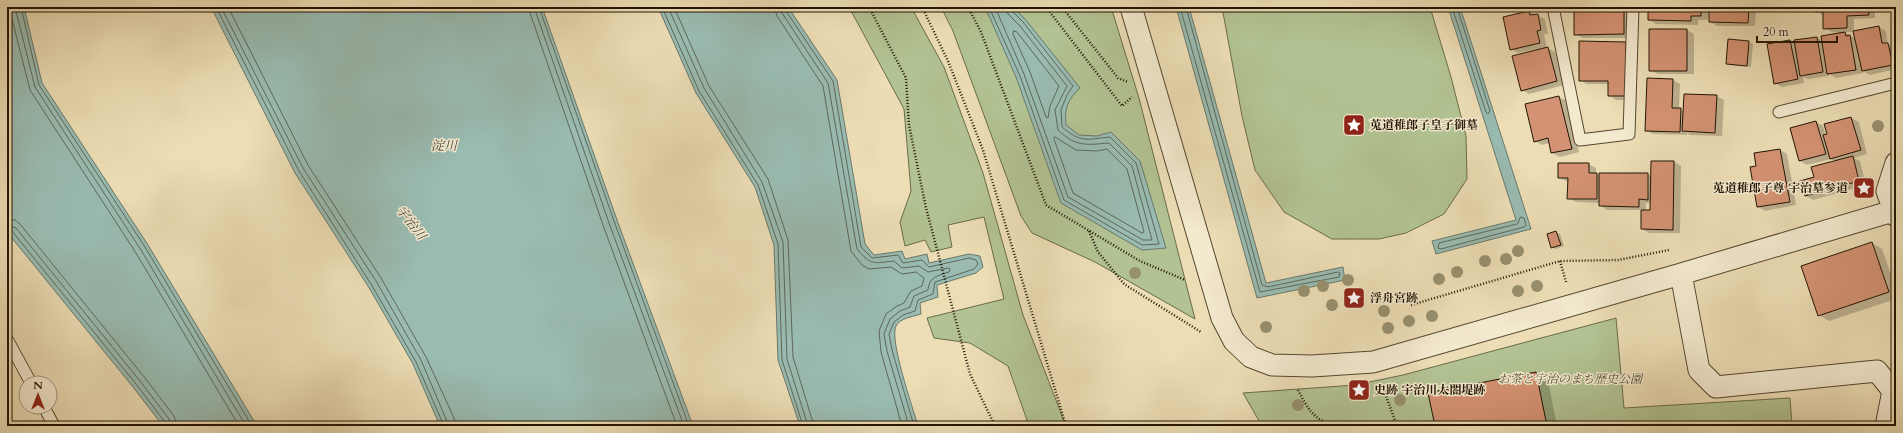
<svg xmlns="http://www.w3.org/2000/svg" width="1903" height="433" viewBox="0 0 1903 433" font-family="Cardo,'Noto Serif JP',serif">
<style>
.green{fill:#b2c292;stroke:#6a6b4a}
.water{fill:#99bbb1;stroke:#69786b}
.shadow{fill:#0003;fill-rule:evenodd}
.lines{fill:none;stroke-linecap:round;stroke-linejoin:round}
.shore{stroke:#5d685a;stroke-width:1}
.building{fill:#d39273;stroke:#211402}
.service-casing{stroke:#54462f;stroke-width:13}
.minor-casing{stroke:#54462f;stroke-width:23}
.path{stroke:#211402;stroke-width:2.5;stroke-dasharray:1 2;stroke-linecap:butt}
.service{stroke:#f3e9cf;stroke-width:11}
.minor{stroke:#f3e9cf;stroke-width:21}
.tree{fill:#98906e}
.labels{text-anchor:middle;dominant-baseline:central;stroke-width:3;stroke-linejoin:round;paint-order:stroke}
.poi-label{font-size:12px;font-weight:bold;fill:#211402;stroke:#f3e9cf;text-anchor:start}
.park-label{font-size:12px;font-style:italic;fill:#545134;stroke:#f3e9cf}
.water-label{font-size:13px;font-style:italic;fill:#4b4e3f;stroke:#f3e9cf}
</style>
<rect width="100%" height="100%" fill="#ecddb5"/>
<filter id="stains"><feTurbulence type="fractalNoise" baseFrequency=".005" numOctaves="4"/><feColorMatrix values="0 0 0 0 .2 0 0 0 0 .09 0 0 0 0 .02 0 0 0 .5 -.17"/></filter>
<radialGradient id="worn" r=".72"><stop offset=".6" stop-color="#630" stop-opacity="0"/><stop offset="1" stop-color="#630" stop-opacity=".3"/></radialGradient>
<!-- green -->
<path class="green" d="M849,7H911L944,67L983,173L1023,315L1066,426H1029L1008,366L970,343L934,338L927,318L1004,299L984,217L948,225L952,247L931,252L925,240L905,246L900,222L911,191L904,109Z
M941,7H1111L1139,98L1195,319L1095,262L1032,233L1021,216L953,31Z
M1222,7H1430L1451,77L1466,136L1467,179L1444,214L1406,233L1379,239H1332L1284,212L1255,170L1242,116Z
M1616,318L1624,408L1790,398L1792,426H1262L1243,393L1355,385L1403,375Z"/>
<!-- water -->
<path class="water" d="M7,7H24L42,83L148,245L257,426H163L133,387L7,232Z
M211,7H542L617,220L693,426H440L413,364L368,286L295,173Z
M658,7H788L837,80L865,244L874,255L902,251L905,259L927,254L929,263L969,254L980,256L983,267L976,273L937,285L938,297L920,303L921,314C912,317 900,318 896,326C889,340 913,408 918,426H800L778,360L774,245L755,187L696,93Z
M985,7H1013L1026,20L1080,88C1068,99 1064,109 1066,125L1079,135L1097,136L1111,132L1140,161L1166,248L1142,250L1061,203L1016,77Z
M1176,7H1189L1266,283L1343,267L1345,280L1257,298Z
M1448,7H1460L1531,229L1436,254L1432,241L1516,220Z"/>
<!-- shadow -->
<path class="shadow" d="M1522,7H1543L1544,8L1530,11Z
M1575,7H1631V38H1583L1575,34Z
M1649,7H1756L1755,26H1717L1710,22V12H1708V20H1698V25L1656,24L1649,20Z
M1816,7H1875V18L1854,19V32H1844L1856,39L1879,27L1886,31L1888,44L1895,48L1896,69L1870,75L1863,71V73L1836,78L1829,74V76L1808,79L1803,77L1804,83L1782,87L1775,83L1790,41L1796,44L1817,38L1823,41L1840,33L1832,32L1824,28V16L1816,11Z
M1529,12L1545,19L1548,34H1544L1547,48L1555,52L1564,85L1529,94L1522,90L1537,49L1518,53L1511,49Z
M1687,30L1694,34V74H1658L1650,70Z
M1729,40L1749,42L1753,44L1751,67L1730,65L1727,63Z
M1625,43L1633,47L1632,100H1616L1609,95V84H1587L1580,80Z
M1673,80L1680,84L1679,109L1684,111L1716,96L1724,100L1722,136L1690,135L1687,133V135L1653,134L1646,130Z
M1559,97L1567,101L1579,152L1560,157L1552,153L1550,143L1542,145L1535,141L1526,105Z
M1851,118L1859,122L1867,154L1854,158L1860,161L1866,185L1813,200L1806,196L1815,178L1836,161L1831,159L1807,165L1800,161L1816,122L1823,126L1826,136Z
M1780,150L1787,154L1796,205L1765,211L1758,207L1757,167L1755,154Z
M1674,162L1681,166L1680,233H1649L1642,229V210H1607L1600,205V203L1576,202L1568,198L1569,182L1559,178L1588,164L1596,168V174L1600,176L1648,174L1652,177ZM1646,203H1651V211H1646Z
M1556,232L1560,234L1564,246L1556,249L1552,247Z
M1872,243L1882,249L1896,290V299L1829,321L1819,315Z
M1536,373L1548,380L1557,426H1436Z"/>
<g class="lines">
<!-- shore -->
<path class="shore" d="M9,7L30,90L136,253L239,426
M15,7L35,87L141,250L246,426
M21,7L39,85L145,247L252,426
M216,7L299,171L371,284L416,362L444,426
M221,7L303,168L376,281L421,360L449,426
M228,7L308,165L381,278L426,357L454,418L455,426
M528,7L603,225L677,426
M534,7L609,223L684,426
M539,7L614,221L689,426
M662,7L699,91L758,185L778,244L782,360L803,426
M668,7L704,88L762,182L783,242L787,359L808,426
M674,7L709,86L768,179L788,240L793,357L814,426
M774,7L777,16L823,86L851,251L862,265L869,269L891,267L902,274L916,272L924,278L922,286L911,291L904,303L897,306L886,314L879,331L881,352L902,426
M780,7L782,13L828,83L857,249C871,266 874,263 894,261L902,268L919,266L928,272L948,268L950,269L949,272C937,276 929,277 928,290L914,296L910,307L900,311L890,319L884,334L887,351L909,426
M785,7L786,11L833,81L861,247L872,258L898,255L903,263L922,260L929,267L969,258L976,260L978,264L974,269L935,282L933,294L918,300L915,311L903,315L894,322L889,334L892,350L914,426
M989,7L1020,76L1064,200L1142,245L1159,244L1136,163L1110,137C1087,139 1082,144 1062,127L1061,110L1067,95L1073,86L1023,22L1012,11L1011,7
M995,7L1024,74L1068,197L1143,240H1152L1132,166L1109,143C1086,145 1076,147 1058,130L1055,110L1067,86L1020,26L1008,14L1006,7
M1180,7L1260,292L1339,277L1340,273L1338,272L1268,287L1262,285L1186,7
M1452,7L1486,112L1488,114L1490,111L1457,7
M1014,31L1017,32L1059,86L1050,106L1048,118L1046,117L1030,72L1013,34Z
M1055,137L1076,150L1097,151L1107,149L1127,169L1144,232L1142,233L1073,193L1054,139Z
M1521,217L1524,218L1526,225L1524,227L1441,249L1438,248L1439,243L1517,224Z
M7,219L15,220L20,224L145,378L174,416L177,426
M7,225L16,228L140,381L169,419L171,426
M7,230L12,231L136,384L165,422L166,426"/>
</g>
<!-- building -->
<path class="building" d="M1574,7H1624V34L1574,35Z
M1648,7H1701V16H1691V21L1648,20Z
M1709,7H1749L1748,23L1709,22Z
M1815,7H1868L1869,15L1847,16V28L1823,29V11L1815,12Z
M1529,11L1530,15L1538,14L1541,30L1537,31L1540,43L1510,50L1503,17Z
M1879,26L1882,43H1888L1893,65L1862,71L1853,31Z
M1649,29H1687V71H1649Z
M1845,32L1846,36L1850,35L1856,70L1827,74L1821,36Z
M1817,37L1823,72L1800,76L1794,40Z
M1728,39L1749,41L1747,66L1726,64Z
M1790,40L1798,79L1774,84L1767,44Z
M1579,41L1626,42L1625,96H1608V81H1579Z
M1548,47L1557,81L1521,91L1512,56Z
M1647,78L1673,79L1672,108H1681L1680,132L1645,131Z
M1684,94L1717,95L1715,133L1682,131Z
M1559,96L1572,149L1551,153L1548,138L1534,142L1525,104Z
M1851,117L1861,150L1830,159L1823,135L1827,134L1824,124Z
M1816,121L1826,154L1799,161L1790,128Z
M1780,149L1790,202L1757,207L1750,167L1756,166L1754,153Z
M1853,156L1859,181L1805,196L1800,181L1814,177L1811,167Z
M1651,161H1674L1673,230L1641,229V210H1650Z
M1558,163H1589V173H1597V199H1567L1568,178H1558Z
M1599,173H1648V200L1639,199V207L1599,206Z
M1556,231L1561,245L1551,248L1547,234Z
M1872,242L1889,292L1818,316L1801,266Z
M1536,372L1547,426H1435L1428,393Z
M1669,422L1670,426H1649Z"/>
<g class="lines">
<!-- service casing -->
<g class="service-casing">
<path id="service" d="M1553,7L1580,140L1629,134L1633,7
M1779,112L1896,83
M7,339L31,383
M44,407L54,426"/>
</g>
<!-- minor casing -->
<g class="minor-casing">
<path id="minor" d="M1131,7L1222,318L1234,341L1251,357L1272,365L1312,366L1373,362L1681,274
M1896,163L1887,191L1896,216
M1886,426L1893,391L1877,371L1716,387L1699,370L1681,274L1893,211"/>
</g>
<!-- path -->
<path class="path" d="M869,7L906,78L909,125L926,208L970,374L995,426
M922,7L948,61L983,150L1066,426
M968,7L981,32L1046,205L1140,261L1185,280
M1046,7L1122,106L1132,97
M1062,7L1118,78L1128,82
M1089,231L1098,252L1124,284L1201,332
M1560,261L1566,282
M1411,305L1560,261L1618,260L1669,250
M1382,385L1397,426
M1298,390C1308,409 1313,419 1334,426"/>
<!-- service -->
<use href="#service" class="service"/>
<!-- minor -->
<use href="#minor" class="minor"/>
</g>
<!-- trees -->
<g class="tree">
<circle cx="1878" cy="126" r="6"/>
<circle cx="1518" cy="251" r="6"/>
<circle cx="1506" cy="259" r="6"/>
<circle cx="1485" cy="261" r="6"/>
<circle cx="1457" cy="272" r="6"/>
<circle cx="1135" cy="273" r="6"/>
<circle cx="1439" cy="279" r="6"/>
<circle cx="1348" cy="280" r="6"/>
<circle cx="1323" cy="286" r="6"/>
<circle cx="1537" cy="286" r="6"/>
<circle cx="1304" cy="291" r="6"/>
<circle cx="1518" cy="291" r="6"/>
<circle cx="1376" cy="297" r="6"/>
<circle cx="1332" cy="305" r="6"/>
<circle cx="1384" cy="311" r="6"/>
<circle cx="1432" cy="316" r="6"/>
<circle cx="1409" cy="321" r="6"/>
<circle cx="1266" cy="327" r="6"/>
<circle cx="1388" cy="328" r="6"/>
<circle cx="1400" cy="400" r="6"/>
<circle cx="1298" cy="405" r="6"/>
</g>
<!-- icons -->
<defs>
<g id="sight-square" transform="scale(1.15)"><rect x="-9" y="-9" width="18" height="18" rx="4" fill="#8f2418" stroke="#f3e9cf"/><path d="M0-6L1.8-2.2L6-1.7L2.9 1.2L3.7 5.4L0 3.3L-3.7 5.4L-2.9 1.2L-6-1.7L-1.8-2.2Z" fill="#fff"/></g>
</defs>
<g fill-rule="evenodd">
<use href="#sight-square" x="1354" y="125"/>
<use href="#sight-square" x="1864" y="188"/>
<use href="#sight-square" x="1354" y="298"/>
<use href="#sight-square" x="1359" y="390"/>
</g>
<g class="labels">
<!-- poi labels -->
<g class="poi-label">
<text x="1370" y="125">莵道稚郎子皇子御墓</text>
<text x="1848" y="188" text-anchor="end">莵道稚郎子尊 宇治墓参道</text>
<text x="1370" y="298">浮舟宮跡</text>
<text x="1374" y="390">史跡 宇治川太閤堤跡</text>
</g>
<!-- park labels -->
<g class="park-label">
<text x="1570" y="379">お茶と宇治のまち歴史公園</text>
</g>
<!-- water labels -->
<g class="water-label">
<text x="444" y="146">淀川</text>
<text transform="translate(411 223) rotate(52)">宇治川</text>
</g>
</g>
<!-- margin -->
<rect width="1903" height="433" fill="none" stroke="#ecddb5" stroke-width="24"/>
<rect x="8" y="8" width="1887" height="417" fill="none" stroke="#211402" stroke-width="2"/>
<rect x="12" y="12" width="1879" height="409" fill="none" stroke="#211402"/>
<!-- north arrow -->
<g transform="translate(38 395)"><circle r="19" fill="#f3e9cf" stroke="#9f947d"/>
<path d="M0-3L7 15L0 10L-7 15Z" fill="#8f2418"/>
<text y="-6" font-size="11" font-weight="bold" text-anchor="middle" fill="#211402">N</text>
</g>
<!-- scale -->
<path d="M1757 36v6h80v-6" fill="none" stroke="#211402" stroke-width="2"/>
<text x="1763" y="36" font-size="12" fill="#211402" stroke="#f3e9cf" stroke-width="3" paint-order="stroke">20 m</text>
<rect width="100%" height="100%" filter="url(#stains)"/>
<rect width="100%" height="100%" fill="url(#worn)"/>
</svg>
